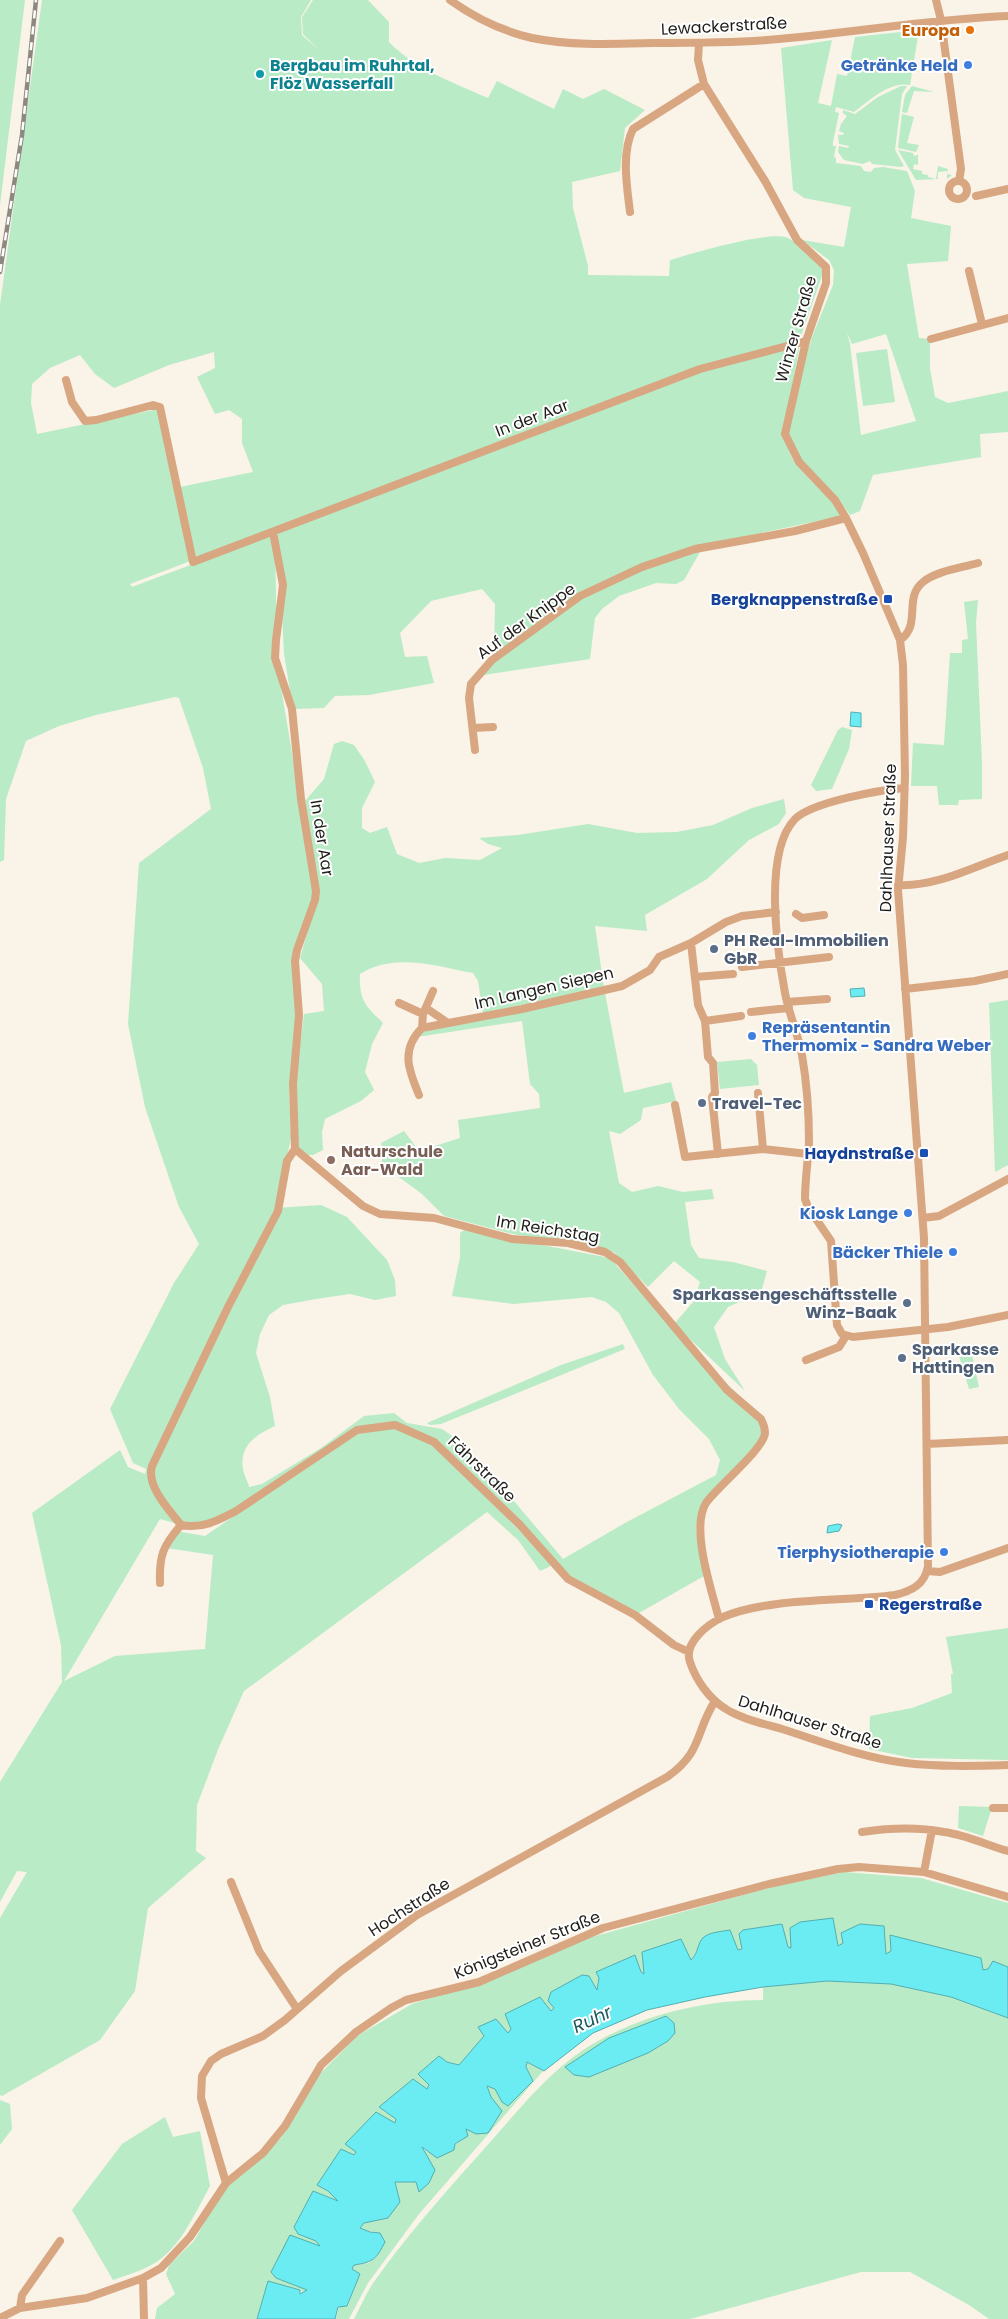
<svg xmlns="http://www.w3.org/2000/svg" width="1008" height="2319" viewBox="0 0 1008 2319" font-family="Poppins,sans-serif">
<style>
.green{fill:#b8ebc6;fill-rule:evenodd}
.water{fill:#6bebf2;stroke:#54aeb1}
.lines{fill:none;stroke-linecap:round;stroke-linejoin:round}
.street{stroke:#d9a682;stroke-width:8}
.rail-casing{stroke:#8d8981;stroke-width:4.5}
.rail{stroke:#fff;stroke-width:2.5;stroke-dasharray:8;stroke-linecap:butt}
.food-dot{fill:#e8710a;stroke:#fff;stroke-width:2}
.shop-dot{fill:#3f7fe0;stroke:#fff;stroke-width:2}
.culture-dot{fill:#0f9aa8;stroke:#fff;stroke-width:2}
.transit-dot{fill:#1a4fb4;stroke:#fff;stroke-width:2}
.service-dot{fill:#5c6f8a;stroke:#fff;stroke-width:2}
.education-dot{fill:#8d6e63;stroke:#fff;stroke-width:2}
.labels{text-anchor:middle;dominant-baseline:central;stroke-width:4;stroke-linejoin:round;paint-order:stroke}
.street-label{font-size:16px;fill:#201e1a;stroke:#fff}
.food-label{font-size:16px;font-weight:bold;fill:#c56008;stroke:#fff;text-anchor:end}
.culture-label{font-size:16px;font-weight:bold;fill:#0d838f;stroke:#fff;text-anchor:start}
.shop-label{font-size:16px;font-weight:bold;fill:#366cbe;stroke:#fff;text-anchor:end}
.transit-label{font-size:16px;font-weight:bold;fill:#164399;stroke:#fff;text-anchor:end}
.service-label{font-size:16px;font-weight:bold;fill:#4e5e75;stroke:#fff;text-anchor:start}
.education-label{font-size:16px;font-weight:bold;fill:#785e54;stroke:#fff;text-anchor:start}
.water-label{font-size:18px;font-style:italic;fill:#22595c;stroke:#fff}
</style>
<rect width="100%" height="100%" fill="#f9f3e8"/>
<!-- green -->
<path class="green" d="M0,0H25L0,205Z
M42,0H311L301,17L302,35L320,51L303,34L302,17L313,0H368L389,22V42C415,69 454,83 488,98L497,81L554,109L563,89L583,99L604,89L645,110L625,128L620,171L572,182L573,208L588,266V275L669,276L670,260C691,254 775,228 790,239C802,247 812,260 824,270L802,333L783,435L792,458L810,480L833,500L842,516L704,545L684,580L676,584L656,583L619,596L602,609L595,618L590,659L483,675L496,661L494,651L495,604L482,589L431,601L400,633L405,657L427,656L434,683L369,695L335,696L324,708L293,709L284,654L278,535L274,529L130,584L132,587L275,533L277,663L315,892L293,955L298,1010L289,1089L291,1139L275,1208L321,1205L347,1217L387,1260L395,1280L396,1296L375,1300L350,1294L316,1299L283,1305L269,1315L260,1334L256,1353L270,1397L275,1426C255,1435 237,1447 244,1473C245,1478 248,1481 249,1487L262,1484L321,1448L364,1416L394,1413L407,1423L442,1429L459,1441L492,1475L563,1559L625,1523L716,1475L720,1460L709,1439L679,1409L653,1375L619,1313L606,1302L592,1297L513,1304L452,1296L460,1257V1233L464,1230L610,1258L666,1321L750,1407L769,1434L703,1501L696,1528L704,1576L639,1613L561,1571L434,1441L396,1424L356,1429L205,1528L178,1524L160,1519L64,1681L115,1656L205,1649L213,1555L166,1548L176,1531L205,1536L358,1431L395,1426L434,1443L553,1565L540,1571L518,1540L487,1512L244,1691L219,1747L197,1805L196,1851L206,1858L148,1908L135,1991L100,2040L2,2096L0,2095V1918L27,1872L17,1871L0,1902V1782L62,1682L61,1645L32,1513L120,1450L128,1467L145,1474L146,1469L133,1463L110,1409L174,1283L199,1244L179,1207L145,1107L128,1024L139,863L211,809L203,768L179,698L175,697L96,715L59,726L26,741L6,799L4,860L0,862V305ZM214,352L215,368L197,377L215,414L229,410L242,419V443L253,472L175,488L158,409L37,434L31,403L32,384L50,368L80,355L95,374L114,388L169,365Z
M919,30L910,85C889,81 869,101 854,112L836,107L835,112L839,113L833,142V146H836L834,157L836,158V163L861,166L864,171L871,172L874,168L883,167L907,171L915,191L911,218L951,226L948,261L907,264L919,338L930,339V368L935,397L948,403L1008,391V432L980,434L981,457L873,475L860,511L850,515L837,497L800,461L788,431L795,393L812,337L833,285L834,270L829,260L802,240L844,247L851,207L804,198L793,190L781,48L832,40L818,103L831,106L837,74L847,76L855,37ZM847,333L852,344L886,334L916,421L861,435L850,344Z
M901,86H907L902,94L895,150L904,166L901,167L872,164L870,161L863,164L844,160L838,152L839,146L848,148L849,146L839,144L838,135H843L844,133L839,131L841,124L847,116L843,113V110L855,114L878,97Z
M912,86L934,92L914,91L907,113L902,112L905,95Z
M902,114L914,117L907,143L919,145L916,152L898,148Z
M898,150L913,153L914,156L918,155V165L914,164L913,169L922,171V174L928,175V177L936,179L938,166L948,169L947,174L952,175L947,179V171L938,172V179L916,180Z
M887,349L895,402L863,406L856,353Z
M978,600L976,623L982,763V799L959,800L958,805H939L937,786H911L913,743L944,745L950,653H962V640L968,639L964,602Z
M842,727L852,730L849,749L832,789L816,791L811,785L838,730Z
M342,741L354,745L365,761L375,782L362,808V828L370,833L387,827L397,854L419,863L445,858L480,860L502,848L488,844L479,838L518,835L588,824L637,833L677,832L713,825L752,808L784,799L786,813L779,824L749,840L707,879L645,915L647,931L595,926L604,988L483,1013L478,981L473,973C436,966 394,952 360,974C359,1000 365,1005 383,1023L372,1044L365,1072L374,1090L361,1101L325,1119L322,1132L323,1150L313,1155H306L298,1148L295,1083L304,1014L324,1011L322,984L300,958L319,892L305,801L324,779L334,744Z
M605,993L624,1093L671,1082L676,1101L643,1108L641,1120L620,1134L609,1131L619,1183L632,1192L658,1186L683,1192L712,1189L714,1199L685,1202L691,1245L699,1258L733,1262L767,1271L761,1292L728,1307L714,1327L725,1359L745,1391L674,1324L694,1301L700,1282L674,1261L648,1287L614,1252L513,1234L444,1216L422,1194L381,1164L383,1156L381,1143L404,1131L419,1151L460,1138L458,1120L540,1108L539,1094L530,1084L522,1021L417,1037L422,1032Z
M1008,1000V1165L995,1172L989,1003Z
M751,1059L757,1065L759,1085L720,1089L717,1062Z
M623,1344L625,1349L441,1424L430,1425L427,1423L561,1365Z
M972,1355L979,1387L969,1389L959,1356Z
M1008,1628V1760L912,1758L869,1749L870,1716L912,1708L952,1693L951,1674H953L946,1637Z
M959,1806L992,1807L983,1836L958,1828Z
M844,1872L921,1878L1008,1903V1967L993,1961L988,1969L982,1970L940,1949L890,1936L891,1951L886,1954L884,1927L838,1946L832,1918L791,1948L739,1934L742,1949L738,1950L730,1930L706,1935L700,1941L699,1950L691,1960L645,1975L641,1972L596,1973L599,1978L597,1991L551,2011L505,2014L511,2029L508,2034L478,2026L485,2036L459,2065L447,2062L427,2089L379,2107L396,2119L395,2123L345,2144L357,2152L318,2185L328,2191L338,2201L313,2191L298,2234L316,2241L320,2246L276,2278L308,2289L303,2292L300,2290L268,2281L257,2319H155L157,2308L175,2294L166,2274L169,2265L194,2241L227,2182L281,2138L316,2078L357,2036L412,2004L466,1987L592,1937L776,1886Z
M827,1981L891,1984L951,1997L1008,2018V2319H989L969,2305L910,2272H861L690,2319H354C361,2306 367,2291 376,2279C411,2230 452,2185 492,2140C523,2105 555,2065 596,2042C645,2014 707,2000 763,2000V1987ZM675,2033C661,2049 641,2056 621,2063Z
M527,2062L543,2071L419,2214L368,2283L349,2319H336L339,2306H348L360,2274L352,2269L354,2265L369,2263L377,2256L379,2233L359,2229L364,2223L388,2218L400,2202L395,2182H417L419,2192L422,2149L438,2157L468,2136L465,2129L501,2111L491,2097L487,2086L495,2088L502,2102L531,2076L526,2067Z
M0,2100L10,2104L12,2129L0,2145Z
M165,2117L173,2137L200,2131L210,2186C197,2209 184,2240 163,2257C149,2269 130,2274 113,2280L72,2210L122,2144Z"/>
<!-- water -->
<path class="water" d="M851,712L861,713V727L850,726Z
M864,988L865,996L851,997L850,989Z
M838,1524L842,1525L839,1531L827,1533L828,1526Z
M833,1918L838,1946L843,1943L841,1933L860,1924L884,1926L886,1954L891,1951L890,1935L981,1958L983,1970L988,1969L993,1961L1008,1967V2018L951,1997L891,1984L827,1981L763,1987L705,1997L647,2010L593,2033L544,2071L527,2062L526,2067L533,2081L508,2106L502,2102L495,2089L487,2086L491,2097L502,2111L488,2133L476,2134L466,2129L468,2136L455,2144L454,2150L437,2158L422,2147L435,2170L429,2183L419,2192L416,2182H395L400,2202L388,2218L364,2223L360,2228L370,2232L380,2233L385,2242C376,2259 374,2262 354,2265L352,2269L360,2274L347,2306L338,2307L335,2319H257L268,2281L300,2290V2294L307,2290L276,2278L271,2272L290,2235L320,2246L316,2241L298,2234L294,2227L313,2191L338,2201L328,2191L317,2185L341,2149L354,2155L356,2152L345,2144L376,2112L395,2123L396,2119L379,2107L413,2079L427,2089L429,2085L418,2074L439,2056L447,2062L459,2065L484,2036L478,2027L496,2019L508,2033L511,2029L505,2014L540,1997L551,2011L554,2008L548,2001L551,1992L582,1975L589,1976L597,1990L599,1978L596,1972L635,1955L641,1972L644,1974L642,1952L681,1939L691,1960C697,1954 697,1949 700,1942C704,1932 720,1932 730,1930L738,1950L742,1949L739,1934L743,1930L782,1924L788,1947L791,1948L790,1928L800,1922Z
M666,2016L674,2023L675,2033L668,2041L648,2053L589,2077L574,2075L565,2067L609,2038Z"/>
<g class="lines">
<!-- street -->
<path class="street" d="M450,0C475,18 502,31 532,38C571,46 613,44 653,43C691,43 729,43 767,40C847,34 927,19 1008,16
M936,0L941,20L961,169L959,181
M699,43L698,60L704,84L765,181L797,240L826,267V283L806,341L785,434L799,462L835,500L846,518L863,553L900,640L903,665L905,776L903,837L898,890L924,1238L928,1566C925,1585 911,1591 895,1595C842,1602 771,1597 723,1617C708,1624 683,1643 690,1662C696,1680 709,1699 726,1709C741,1719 765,1724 782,1729C823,1742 864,1758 906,1763C940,1767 974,1766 1008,1765
M949 190a9 9 0 1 1 18 0a9 9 0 1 1-18 0Z
M976,196L1008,189
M630,212C627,187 621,153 633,129L704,84
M969,271L982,324
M931,339L1008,318
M66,380L72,402L85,421L96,420L153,405L160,407L193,562L700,369L806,341
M273,532L283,585L276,640L275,658L292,709L301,799L316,891L315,900L297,950L295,961L299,1015L293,1084L295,1149
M900,640C922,625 903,598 923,582C936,571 961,568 978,563
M473,728L493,727
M475,750L469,698L471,684L492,660L580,596L642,567L695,549L795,531L846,518
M904,788C880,790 812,802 795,819C763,852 777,950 785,993C789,1014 798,1034 802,1055C807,1084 809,1113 809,1142C808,1161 805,1180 805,1199L808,1207L831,1241L837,1325L842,1334L853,1337L948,1327L1008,1315
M898,885C936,887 973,867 1008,855
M796,914L802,918L824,915
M691,943L698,1005L705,1021L708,1057L713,1063L715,1093L712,1097L718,1154
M742,967L829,957
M695,977L733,974
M905,989L975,981L1008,974
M787,1002L827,999
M399,1003L423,1014
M426,1008L448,1023
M751,1012L789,1008
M705,1021L741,1016
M422,1028L423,1014L433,991
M758,1093L763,1149
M419,1095C409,1071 400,1050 422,1028L522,1009L622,986L650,970L659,957L691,943L726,922L742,916L776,912
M675,1105L685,1157L763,1149L808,1154
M295,1149L287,1161L278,1211L228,1307L152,1466C146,1486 169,1510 181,1525C202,1529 217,1521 236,1511L357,1430L395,1425L434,1442L520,1525L568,1579L635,1615L674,1645L689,1652
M295,1149L363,1206L380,1214L434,1218L512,1239L568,1243L605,1252L620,1262L727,1390L761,1419C763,1423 765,1428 765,1433C764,1449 717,1487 706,1503C690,1529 712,1591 719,1619
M923,1218L939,1216L1008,1179
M806,1360L839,1347L846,1336
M927,1444L1008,1440
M927,1571L940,1572L1008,1548
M160,1583C159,1555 163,1546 181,1525
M993,1808H1008
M862,1832C889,1828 918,1827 944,1832C966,1835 987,1845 1008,1851
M924,1872L932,1830
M231,1882L259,1951L297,2009
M226,2183L201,2098L202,2076L211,2061L221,2054L263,2036L285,2020L341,1971L417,1915L667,1777C703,1752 695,1732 715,1701
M143,2278L144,2319
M20,2308L22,2295L60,2241
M0,2318L20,2308L87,2298L143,2278L161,2268L190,2237L226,2183L263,2153L285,2126L321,2065L356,2032L391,2008L406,2000L479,1982L603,1928L769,1884L838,1869L859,1867L924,1872L1008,1897"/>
<!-- rail casing -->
<g class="rail-casing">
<path id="rail" d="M0,272L22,135L36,0"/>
</g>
<!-- rail -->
<use href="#rail" class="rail"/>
</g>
<!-- markers -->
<circle class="food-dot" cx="970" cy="30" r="5"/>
<g class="shop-dot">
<circle cx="968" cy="65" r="5"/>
<circle cx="752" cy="1036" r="5"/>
<circle cx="908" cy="1213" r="5"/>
<circle cx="953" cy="1252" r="5"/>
<circle cx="944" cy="1552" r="5"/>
</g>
<circle class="culture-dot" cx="260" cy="74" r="5"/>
<g class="transit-dot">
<rect x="883" y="594" width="10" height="10" rx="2.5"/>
<rect x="919" y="1148" width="10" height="10" rx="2.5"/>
<rect x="864" y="1599" width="10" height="10" rx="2.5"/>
</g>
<g class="service-dot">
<circle cx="714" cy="949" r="5"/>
<circle cx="702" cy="1103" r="5"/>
<circle cx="907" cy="1303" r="5"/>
<circle cx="902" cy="1358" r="5"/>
</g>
<circle class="education-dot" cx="331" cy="1160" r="5"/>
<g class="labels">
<!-- street labels -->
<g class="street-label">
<text transform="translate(724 26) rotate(-3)">Lewackerstraße</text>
<text transform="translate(796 329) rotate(-74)">Winzer Straße</text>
<text transform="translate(532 418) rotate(-21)">In der Aar</text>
<text transform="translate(526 621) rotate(-36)">Auf der Knippe</text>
<text transform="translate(322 838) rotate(81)">In der Aar</text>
<text transform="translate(888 838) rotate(-88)">Dahlhauser Straße</text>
<text transform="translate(544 988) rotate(-13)">Im Langen Siepen</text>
<text transform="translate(548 1229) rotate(9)">Im Reichstag</text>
<text transform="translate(482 1469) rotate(44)">Fährstraße</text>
<text transform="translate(810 1722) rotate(17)">Dahlhauser Straße</text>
<text transform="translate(409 1907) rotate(-33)">Hochstraße</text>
<text transform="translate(527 1945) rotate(-22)">Königsteiner Straße</text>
</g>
<!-- food labels -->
<g class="food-label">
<text x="960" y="30">Europa</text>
</g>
<!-- culture labels -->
<g class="culture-label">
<text x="270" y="65">Bergbau im Ruhrtal,<tspan x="270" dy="18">Flöz Wasserfall</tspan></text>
</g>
<!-- shop labels -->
<g class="shop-label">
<text x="958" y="65">Getränke Held</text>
<text x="762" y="1027" text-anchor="start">Repräsentantin<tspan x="762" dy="18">Thermomix - Sandra Weber</tspan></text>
<text x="898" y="1213">Kiosk Lange</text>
<text x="943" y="1252">Bäcker Thiele</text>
<text x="934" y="1552">Tierphysiotherapie</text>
</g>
<!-- transit labels -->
<g class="transit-label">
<text x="878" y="599">Bergknappenstraße</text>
<text x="914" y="1153">Haydnstraße</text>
<text x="879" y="1604" text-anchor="start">Regerstraße</text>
</g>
<!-- service labels -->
<g class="service-label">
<text x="724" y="940">PH Real-Immobilien<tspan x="724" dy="18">GbR</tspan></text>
<text x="712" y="1103">Travel-Tec</text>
<text x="897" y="1294" text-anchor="end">Sparkassengeschäftsstelle<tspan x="897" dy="18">Winz-Baak</tspan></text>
<text x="912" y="1349">Sparkasse<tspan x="912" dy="18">Hattingen</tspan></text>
</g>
<!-- education labels -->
<g class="education-label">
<text x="341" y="1151">Naturschule<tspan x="341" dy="18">Aar-Wald</tspan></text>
</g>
<!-- water labels -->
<g class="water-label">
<text transform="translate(592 2019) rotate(-25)">Ruhr</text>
</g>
</g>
</svg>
